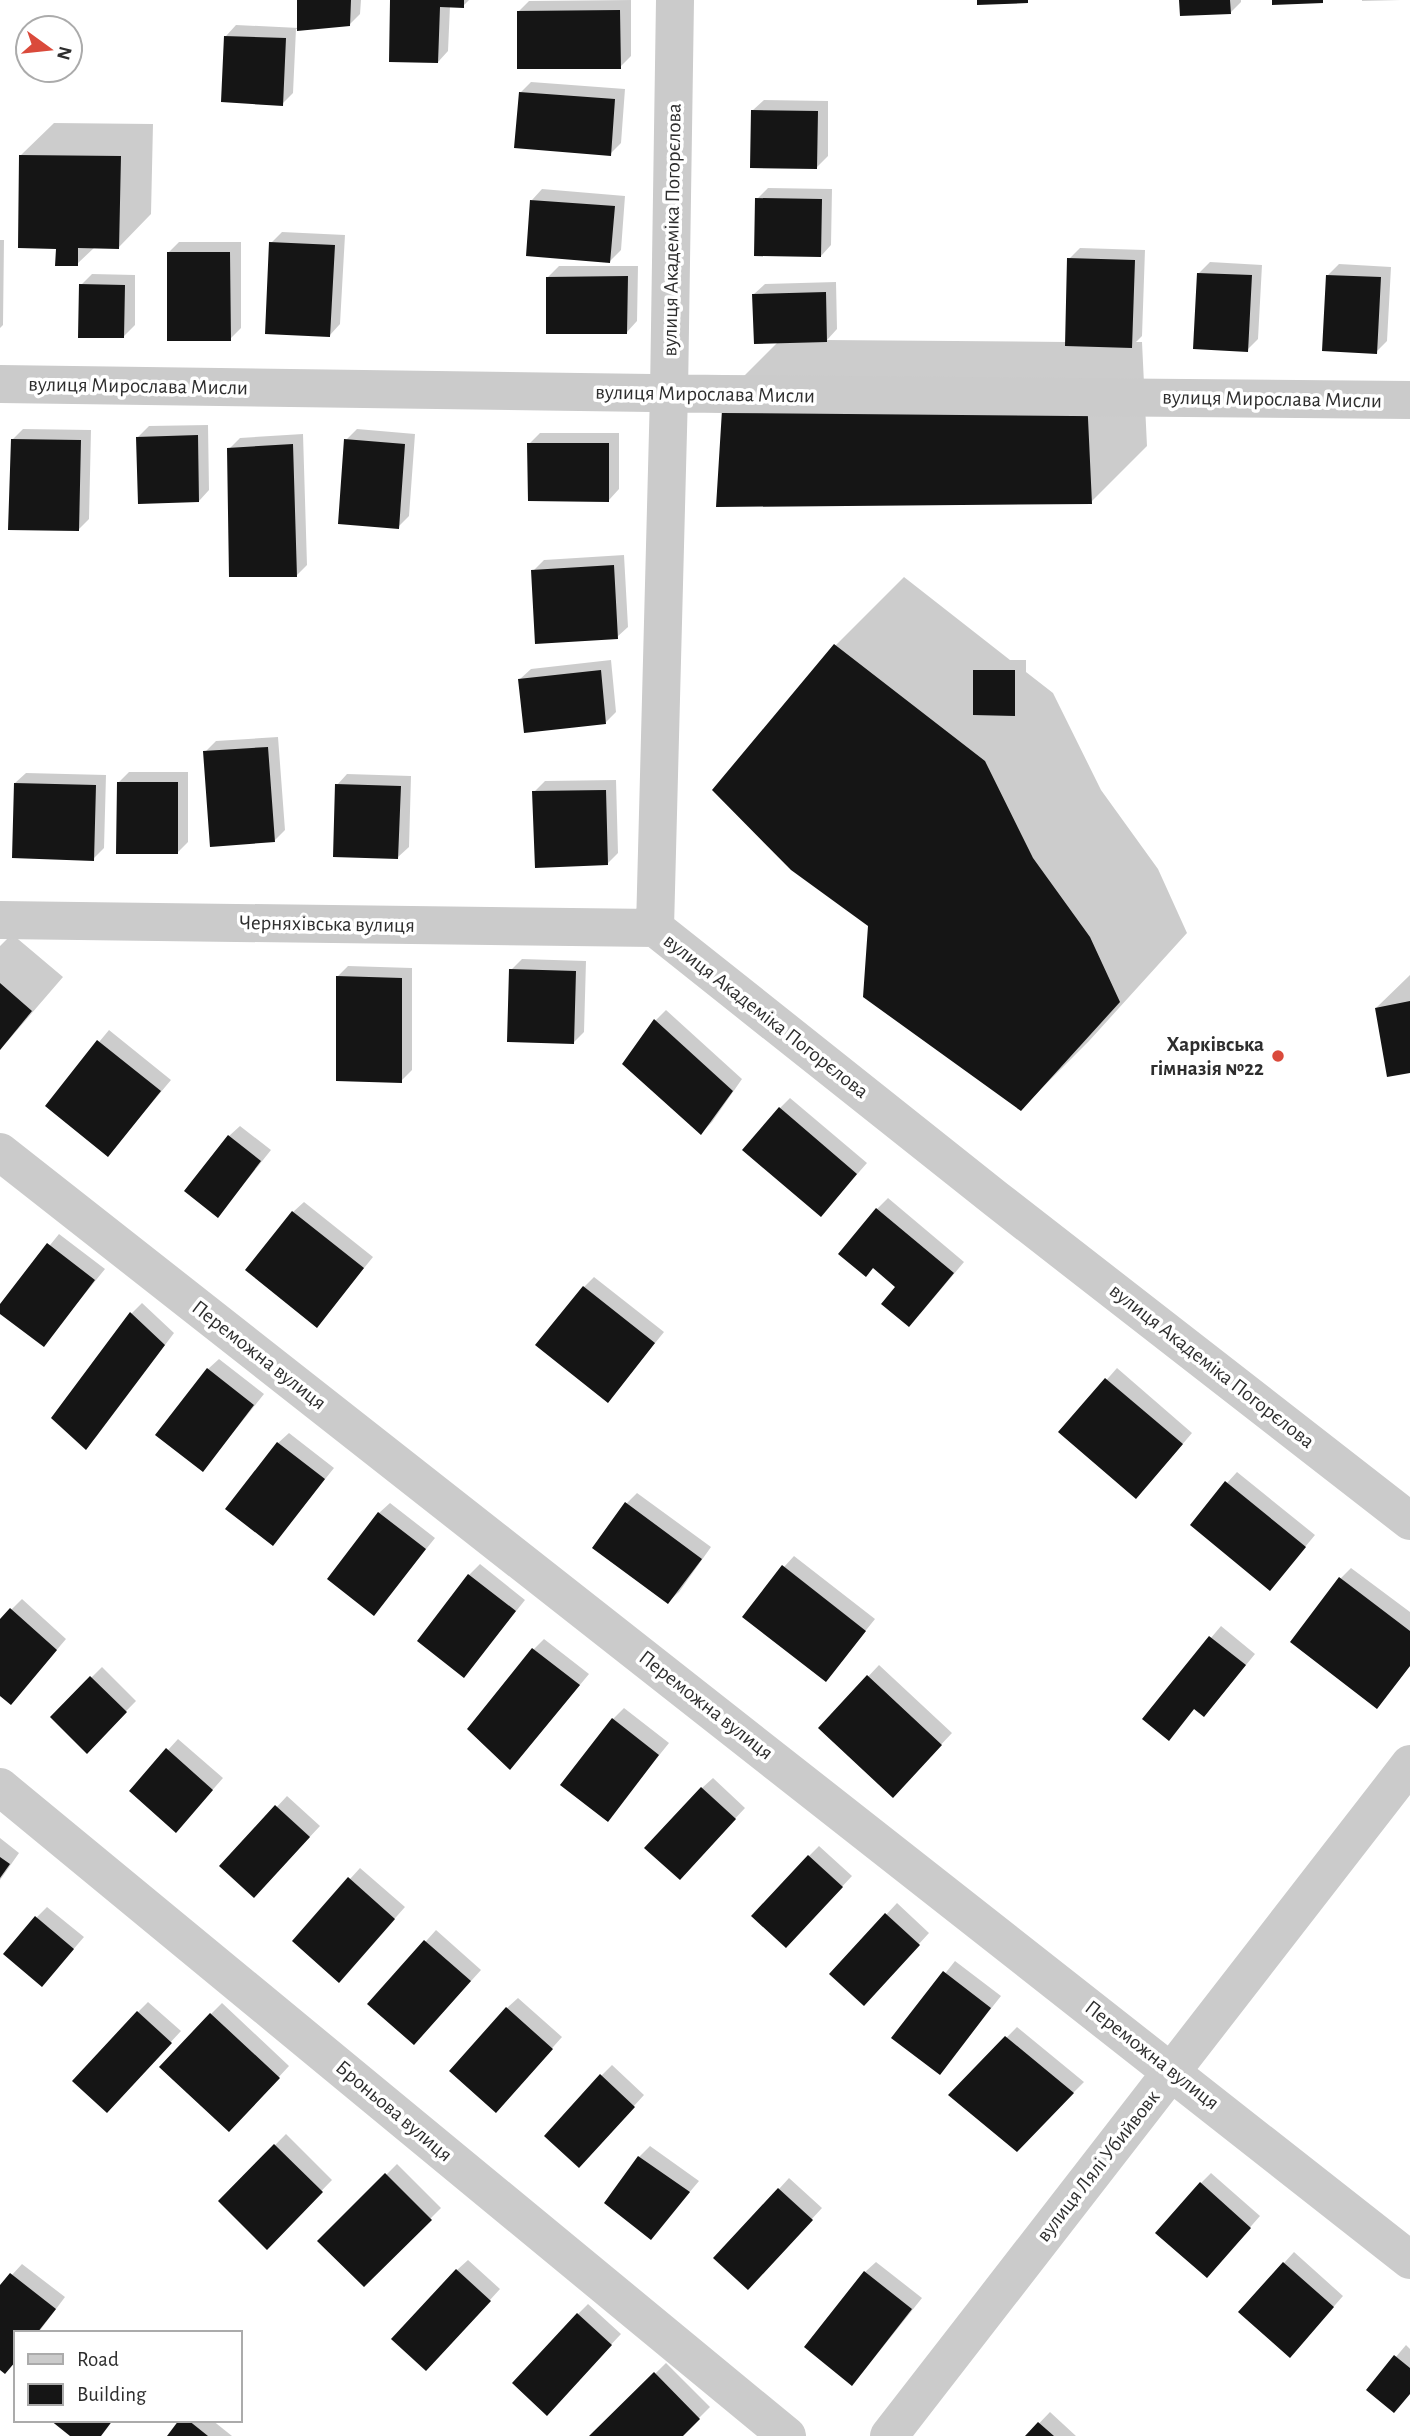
<svg xmlns="http://www.w3.org/2000/svg" width="1410" height="2436" viewBox="0 0 1410 2436" font-family="'Alegreya Sans',sans-serif">
<style>
.shadow{fill:#0003}
.building{fill:#151515}
.lines{fill:none;stroke-linecap:round;stroke-linejoin:round}
.minor{stroke:#cbcbcb;stroke-width:38}
.poi-dot{fill:#da4a3b;stroke:#fff;stroke-width:2.5}
.labels{text-anchor:middle;dominant-baseline:central;stroke-width:7;stroke-linejoin:round;paint-order:stroke}
.street-label{font-size:21px;fill:#2e2e2e;stroke:#fff}
.poi-label{font-size:21px;font-weight:bold;fill:#2e2e2e;stroke:#fff;text-anchor:end}
</style>
<rect width="100%" height="100%" fill="#fff"/>
<!-- shadow -->
<path class="shadow" d="M299,0H361L360,14L349,25L296,29L293,93L282,104L226,36L236,25L299,28Z
M392,0H469L463,6H450L448,51L438,62Z
M631,0V56L620,67L519,11L529,1Z
M1181,0H1241V2L1230,13Z
M1362,0H1401L1362,1Z
M531,82L625,89L621,143L610,154L520,93Z
M764,100L828,101V156L817,167L753,110Z
M54,123L153,124L151,214L119,247H95L77,264L58,247L21,155Z
M768,188L832,189L831,245L821,256L757,199Z
M542,189L625,196L621,250L610,261L532,200Z
M282,232L345,235L340,324L330,335L271,243Z
M0,240H4L3,325L0,328Z
M179,242H241V328L230,339L168,253Z
M1080,248L1145,250L1142,336L1136,342H1142L1147,446L1091,502L725,395L779,341L754,294L765,284L836,282L837,329L827,340L1067,342L1069,259Z
M1210,262L1262,265L1258,339L1247,350L1199,273Z
M1339,264L1391,267L1387,341L1376,352L1328,275Z
M559,266H638L637,321L627,332L548,277Z
M92,274L135,275V325L124,336L81,285Z
M208,425L209,490L199,501L138,437L149,426Z
M23,429L91,430L89,519L78,530L12,440Z
M357,429L415,434L409,516L398,527L346,440Z
M540,433H619V489L609,500L529,444Z
M303,434L307,565L296,576L229,449L240,438Z
M624,555L628,627L617,637L533,571L544,560Z
M904,577L1010,660H1026V672L1053,693L1101,790L1158,869L1187,933L1089,1041L1021,1109L870,925L715,789L836,645Z
M611,660L616,712L606,722L520,679L531,669Z
M278,737L285,830L274,841L205,752L216,741Z
M129,772H188V842L177,853L119,782Z
M26,773L106,775L104,848L93,859L15,783Z
M347,774L411,776L409,847L398,857L337,785Z
M616,780L618,853L607,864L534,792L545,781Z
M12,934L63,977L0,1050V946Z
M522,959L586,961L584,1032L573,1043L511,970Z
M348,966L412,968V1070L401,1081L337,977Z
M1410,975V1072L1376,1008Z
M666,1010L742,1079L712,1122L701,1133L655,1021Z
M109,1030L171,1080L108,1155L47,1105Z
M790,1098L867,1163L831,1204L780,1108Z
M240,1126L271,1150L218,1216L229,1136Z
M888,1198L964,1262L920,1314L897,1286L873,1267L877,1209Z
M304,1202L373,1257L317,1326L293,1212Z
M59,1234L105,1269L43,1345L0,1311V1307Z
M594,1277L664,1332L608,1401L584,1287Z
M142,1303L174,1333L96,1437L86,1447L131,1314Z
M219,1359L264,1394L203,1470L208,1369Z
M1117,1368L1192,1433L1147,1486L1061,1432Z
M289,1433L334,1468L273,1544L278,1443Z
M1237,1472L1315,1535L1270,1589L1227,1483Z
M637,1493L711,1547L679,1592L668,1602L626,1504Z
M390,1503L435,1538L374,1614L379,1513Z
M794,1556L875,1619L826,1680L784,1567Z
M480,1564L525,1600L464,1676L469,1575Z
M1351,1568L1410,1612V1666L1377,1707L1341,1578Z
M22,1599L66,1639L21,1692L0,1694V1621Z
M1221,1626L1255,1654L1214,1704L1195,1708L1169,1738L1144,1718Z
M544,1639L589,1674L520,1757L534,1649Z
M879,1665L952,1733L903,1785L820,1728Z
M102,1667L136,1701L87,1751L52,1717Z
M624,1708L669,1743L608,1819L613,1719Z
M178,1739L223,1778L186,1820L131,1791Z
M713,1778L745,1808L690,1867L702,1788Z
M287,1796L320,1826L265,1885L222,1866Z
M0,1838L19,1853L0,1880Z
M819,1846L852,1876L797,1935L809,1856Z
M360,1868L405,1907L349,1970L294,1941Z
M897,1903L929,1933L874,1993L831,1974Z
M47,1907L84,1937L52,1974L37,1917Z
M436,1930L481,1970L425,2032L370,2004Z
M955,1961L1001,1996L940,2073L894,2038Z
M518,1998L562,2037L506,2100L507,2008Z
M148,2002L181,2031L117,2100L138,2012Z
M222,2003L289,2066L240,2119L211,2014Z
M1017,2027L1084,2082L1017,2149L951,2094Z
M612,2065L644,2095L589,2155L601,2076Z
M286,2134L332,2180L267,2247L220,2201Z
M650,2146L699,2181L651,2238L639,2157Z
M397,2164L441,2208L364,2285L320,2241Z
M1211,2173L1260,2216L1217,2265L1201,2183Z
M789,2178L822,2208L758,2277L779,2189Z
M1294,2252L1343,2296L1300,2345L1284,2263Z
M468,2260L500,2289L437,2358L457,2270Z
M876,2262L922,2298L862,2373L865,2272Z
M22,2264L65,2297L38,2333H16V2361L5,2372L0,2368V2288Z
M588,2304L621,2334L557,2402L578,2314Z
M1406,2345L1410,2349V2393L1368,2390Z
M666,2363L710,2407L681,2436H592Z
M1050,2412L1076,2436H1027Z
M181,2420H212L232,2436H169Z"/>
<!-- building -->
<path class="building" d="M297,0H351L350,26L297,31Z
M390,0H464V8L440,7L438,63L389,62Z
M977,0H1028V3L977,5Z
M1179,0H1230L1231,14L1180,16Z
M1272,0H1323V3L1272,5Z
M620,10L621,69H517V11Z
M224,36L286,38L283,106L221,102Z
M519,92L615,99L611,156L514,148Z
M751,110L818,111L817,169L750,168Z
M19,155L121,156L119,249L78,248V266H55L56,249L18,248Z
M755,198L822,199L821,257L754,256Z
M530,200L615,206L610,263L526,256Z
M269,242L335,245L330,337L265,334Z
M167,252H230L231,341H167Z
M1067,258L1135,260L1132,348L1065,346Z
M1197,273L1252,275L1248,352L1193,349Z
M1326,275L1381,277L1377,354L1322,351Z
M628,276L627,334H546V277Z
M79,284L125,285L124,338H78Z
M826,292L827,342L754,344L752,294Z
M723,394L1087,397L1092,504L716,507Z
M198,435L199,502L138,504L136,437Z
M11,439L81,440L79,531L8,530Z
M344,439L405,444L399,529L338,524Z
M527,443H609V502L528,501Z
M293,444L297,577H229L227,448Z
M614,565L618,639L535,644L531,570Z
M834,644L985,761L1033,858L1090,937L1120,1002L1021,1111L863,997L868,926L791,870L712,790Z
M601,670L606,724L524,733L518,679Z
M973,670H1015V716L973,715Z
M268,747L275,842L210,847L203,751Z
M117,782H178V854H116Z
M14,783L96,785L94,861L12,858Z
M335,784L401,786L398,859L333,857Z
M606,790L608,865L535,868L532,791Z
M509,969L576,971L574,1044L507,1042Z
M336,976L402,978V1083L336,1081Z
M0,983L32,1011L0,1050Z
M1410,1001V1073L1387,1077L1375,1008Z
M654,1019L733,1091L701,1135L622,1064Z
M97,1040L161,1091L108,1157L45,1106Z
M779,1107L857,1174L821,1217L742,1150Z
M228,1135L261,1161L218,1218L184,1191Z
M876,1208L954,1273L909,1327L881,1304L895,1287L873,1268L866,1277L838,1254Z
M292,1211L364,1268L317,1328L245,1270Z
M47,1243L95,1280L44,1347L0,1314V1304Z
M583,1286L655,1343L608,1403L535,1345Z
M130,1312L165,1345L86,1450L51,1418Z
M207,1368L254,1405L203,1472L155,1435Z
M1105,1378L1183,1444L1136,1499L1058,1432Z
M277,1442L325,1479L273,1546L225,1509Z
M1225,1481L1306,1547L1270,1591L1190,1525Z
M625,1502L702,1559L668,1604L592,1548Z
M378,1512L426,1549L374,1616L327,1579Z
M782,1565L866,1631L826,1682L742,1617Z
M468,1574L516,1611L464,1678L417,1641Z
M1339,1577L1410,1631V1666L1377,1709L1290,1642Z
M10,1608L57,1650L11,1705L0,1696V1619Z
M1209,1636L1246,1665L1204,1717L1194,1709L1169,1741L1142,1719Z
M532,1648L580,1685L510,1770L467,1729Z
M867,1675L942,1745L893,1798L818,1728Z
M90,1676L127,1712L87,1754L50,1717Z
M612,1718L659,1755L608,1822L560,1785Z
M166,1748L213,1790L176,1833L129,1791Z
M701,1787L736,1819L680,1880L644,1848Z
M275,1805L310,1837L254,1898L219,1866Z
M808,1855L843,1887L786,1948L751,1916Z
M0,1857L10,1864L0,1878Z
M348,1877L395,1919L339,1983L292,1941Z
M885,1913L920,1945L864,2006L829,1974Z
M35,1916L74,1949L42,1987L3,1954Z
M424,1940L471,1981L414,2045L367,2004Z
M943,1971L991,2008L940,2075L891,2038Z
M506,2007L553,2049L496,2113L449,2071Z
M137,2011L172,2043L107,2113L72,2081Z
M210,2013L280,2078L229,2132L159,2067Z
M1005,2036L1074,2093L1017,2152L948,2095Z
M600,2074L635,2107L579,2168L544,2136Z
M274,2144L323,2192L267,2250L218,2201Z
M638,2156L690,2192L651,2240L604,2203Z
M385,2173L432,2220L364,2287L317,2241Z
M1200,2182L1251,2228L1207,2278L1155,2233Z
M778,2188L813,2220L748,2290L713,2258Z
M1283,2262L1334,2307L1290,2358L1238,2312Z
M456,2269L491,2301L426,2371L391,2339Z
M864,2271L912,2309L852,2386L804,2347Z
M10,2273L56,2309L37,2333H16V2361L5,2374L0,2370V2285Z
M577,2313L612,2345L547,2416L512,2383Z
M1394,2355L1410,2368V2394L1394,2413L1366,2390Z
M654,2372L700,2419L683,2436H589Z
M50,2420H113L101,2436H70Z
M179,2420H188L208,2436H167Z
M1038,2422L1054,2436H1025Z"/>
<g class="lines">
<!-- minor -->
<path class="minor" d="M675,0L669,393L655,928L996,1199L1410,1521
M0,384L723,394L1410,400
M0,920L655,928
M0,1152L1410,2260
M0,1787L787,2436
M889,2436L1410,1764"/>
</g>
<!-- markers -->
<circle class="poi-dot" cx="1278" cy="1056" r="7"/>
<g class="labels">
<!-- street labels -->
<g class="street-label">
<text transform="translate(672 230) rotate(-89)">вулиця Академіка Погорєлова</text>
<text transform="translate(138 386) rotate(1)">вулиця Мирослава Мисли</text>
<text transform="translate(705 394) rotate(1)">вулиця Мирослава Мисли</text>
<text transform="translate(1272 399) rotate(1)">вулиця Мирослава Мисли</text>
<text transform="translate(327 924) rotate(1)">Черняхівська вулиця</text>
<text transform="translate(766 1016) rotate(38)">вулиця Академіка Погорєлова</text>
<text transform="translate(259 1355) rotate(38)">Переможна вулиця</text>
<text transform="translate(1212 1366) rotate(38)">вулиця Академіка Погорєлова</text>
<text transform="translate(706 1705) rotate(38)">Переможна вулиця</text>
<text transform="translate(1152 2055) rotate(38)">Переможна вулиця</text>
<text transform="translate(394 2111) rotate(40)">Броньова вулиця</text>
<text transform="translate(1098 2166) rotate(-52)">вулиця Лялі Убийвовк</text>
</g>
<!-- poi labels -->
<g class="poi-label">
<text x="1264" y="1044">Харківська<tspan x="1264" dy="24">гімназія №22</tspan></text>
</g>
</g>
<!-- legend -->
<rect x="14" y="2331" width="228" height="91" fill="#ffffff" stroke="#ababab" stroke-width="2"/>
<rect x="28" y="2354" width="35" height="10" fill="#cbcbcb" stroke="#ababab" stroke-width="2"/>
<text x="77" y="2366" font-size="21" fill="#2e2e2e">Road</text>
<rect x="28" y="2384" width="35" height="21" fill="#151515" stroke="#ababab" stroke-width="2"/>
<text x="77" y="2401" font-size="21" fill="#2e2e2e">Building</text>
<!-- north arrow -->
<g transform="translate(49 49) rotate(105)"><circle r="33" fill="#ffffff" stroke="#ababab" stroke-width="2"/>
<path d="M0-5L12 26L0 18L-12 26Z" fill="#da4a3b"/>
<text y="-10" font-size="19" font-weight="bold" text-anchor="middle" fill="#2e2e2e">N</text>
</g>
</svg>
